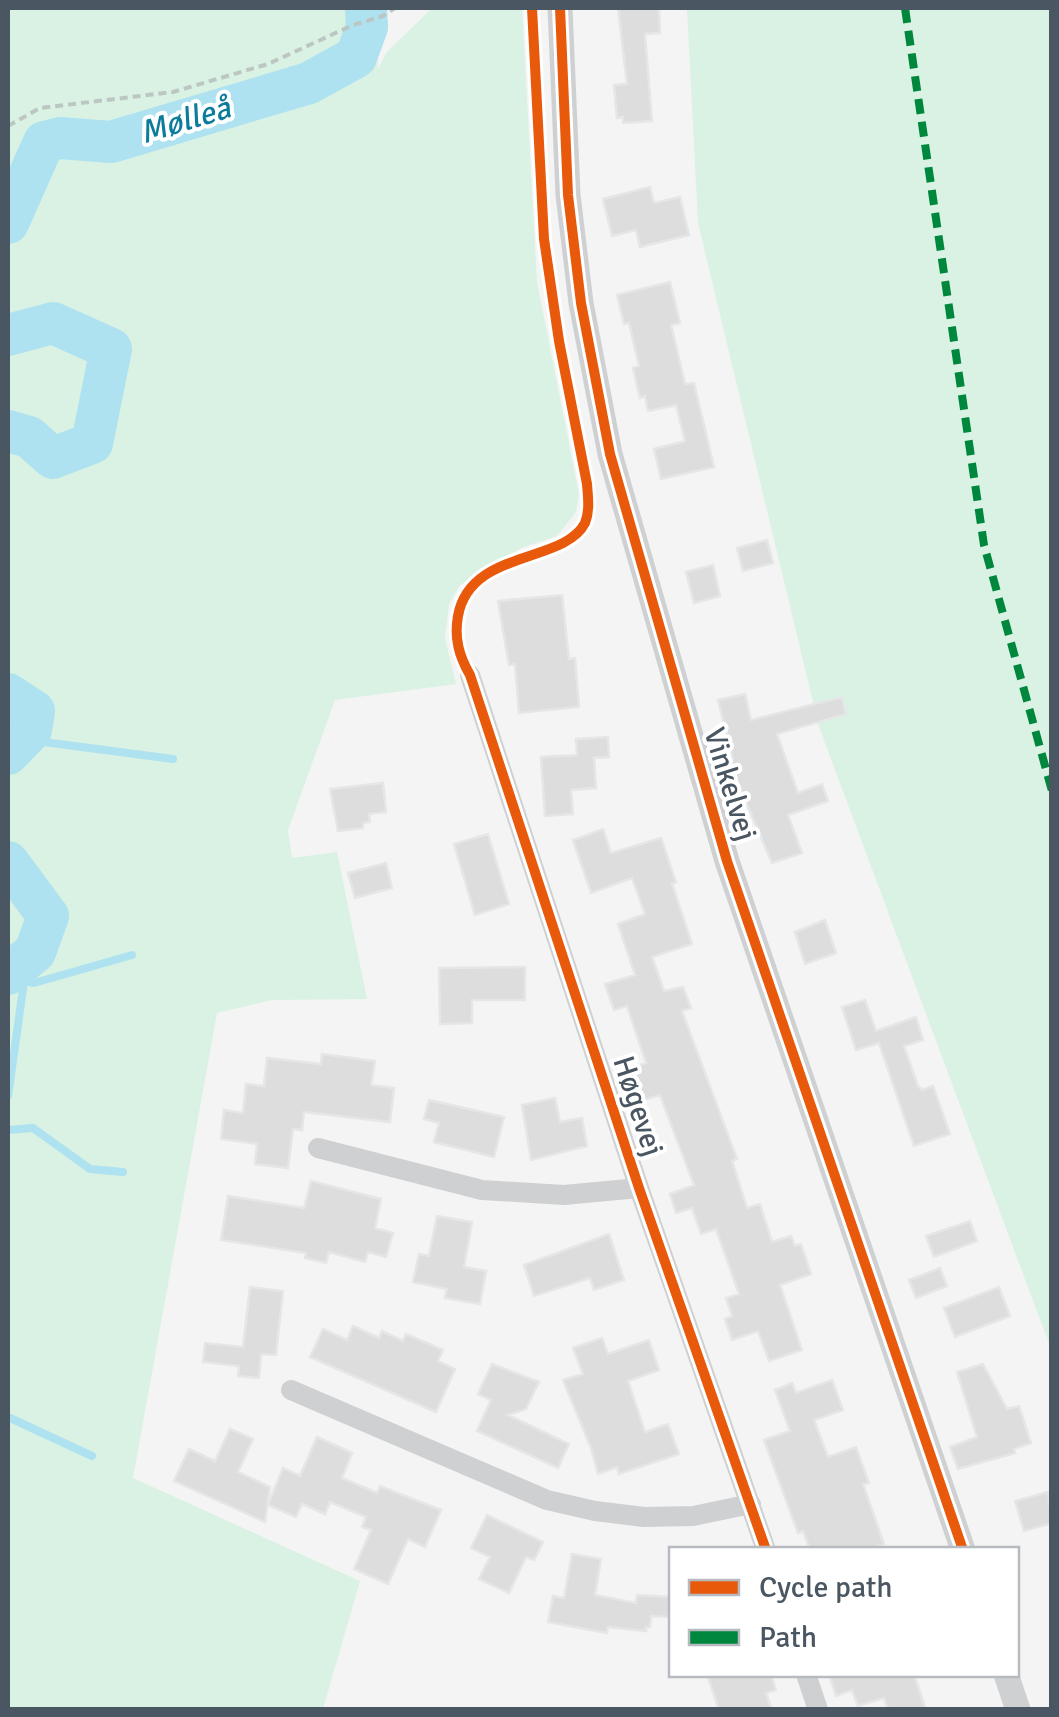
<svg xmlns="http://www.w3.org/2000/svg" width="1059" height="1717" viewBox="0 0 1059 1717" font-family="Signika,sans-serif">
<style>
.green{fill:#d9f2e3}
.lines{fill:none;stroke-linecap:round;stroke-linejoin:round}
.stream{stroke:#aee2f0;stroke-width:8}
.river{stroke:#aee2f0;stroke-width:42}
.building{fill:#ddddde;stroke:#e5e6e7;stroke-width:2.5}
.path{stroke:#bcc7c4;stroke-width:4;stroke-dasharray:8 5;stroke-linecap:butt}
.minor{stroke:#ced0d2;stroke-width:20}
.tertiary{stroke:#ced0d2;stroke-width:25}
.quiet{stroke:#00873e;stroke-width:8;stroke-dasharray:15 8;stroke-linecap:butt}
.cycleway-casing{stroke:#fff;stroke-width:16}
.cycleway{stroke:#e8590c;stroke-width:10}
.labels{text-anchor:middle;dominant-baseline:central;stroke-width:8;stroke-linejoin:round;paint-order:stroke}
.street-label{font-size:30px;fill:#4a5661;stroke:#fff}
.water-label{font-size:32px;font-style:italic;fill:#0c7c9b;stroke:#fff}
</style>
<rect width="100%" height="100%" fill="#f4f4f4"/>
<!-- green -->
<path class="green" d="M8,8H377L378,69L386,53L432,8H522L537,282L579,494L576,512L557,536L521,548L460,585L449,604L445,638L456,684L335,700L288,830L292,858L337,852L367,999L272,1000L217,1013L133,1478L360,1581L323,1709H8Z
M687,8H1051V1349L819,727L698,223Z"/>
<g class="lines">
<!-- stream -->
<path class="stream" d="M21,739L173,759
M8,977L34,983L132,955
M8,1096L24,982
M8,1130L33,1128L90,1169L123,1172
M8,1417L92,1456"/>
<!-- river -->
<path class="river" d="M8,223L44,142L60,138L111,142L309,83L356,57L367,27L366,8
M8,335L53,323L111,349L92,443L53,458L29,437L8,431
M8,694L34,711L31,730L8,754
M8,862L48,916L35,952L8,974"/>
</g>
<!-- building -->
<path class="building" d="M618,8H659L660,33L645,34L652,121L623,123V117L617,118L614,85L627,84Z
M650,187L654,203L680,197L689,235L640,247L636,230L612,236L603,199Z
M670,282L680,323L671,325L685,384L694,383L714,467L661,479L654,449L685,441L676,405L648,411L645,396L640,398L633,368L639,366L629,323L624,324L617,295Z
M767,540L773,563L743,571L737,548Z
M713,565L720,596L694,603L686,572Z
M562,595L569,659L575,658L579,707L519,713L515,664L509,665L498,601Z
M745,694L751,720L842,697L846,714L777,734L798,793L822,784L828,801L788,815L802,853L772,863L729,762L733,760L718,700Z
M608,737L609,757L594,758L596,788L571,790L573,814L545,816L541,757L577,755L576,739Z
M383,783L386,812L369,814L370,822L363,823V828L338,831L330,789Z
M603,829L611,853L661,838L676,882L672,884L692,944L652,957L664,991L683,987L691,1008L682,1011L737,1159L732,1161L747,1208L760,1204L772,1242L791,1236L795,1246L801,1244L811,1274L780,1285L802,1350L769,1361L758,1331L732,1340L725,1319L732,1316L726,1298L739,1294L716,1229L701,1234L692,1208L676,1213L670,1194L694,1185L660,1095L641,1101L630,1068L646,1063L627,1006L614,1010L605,984L635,975L618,924L645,914L632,878L591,893L573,840Z
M488,834L509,904L475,915L454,844Z
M386,863L392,888L355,898L348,873Z
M825,920L836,953L805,964L795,932Z
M525,967V1000H472V1023L440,1024L439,968Z
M865,1000L876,1031L916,1017L923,1040L904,1046L918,1086L922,1090L933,1086L950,1134L914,1146L879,1043L856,1050L842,1007Z
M322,1054L375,1061L371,1085L394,1088L390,1122L304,1112L302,1130L293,1129L288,1168L255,1164L257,1144L221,1139L224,1110L243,1113L246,1084L264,1086L267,1058L321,1064Z
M555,1098L560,1122L582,1118L587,1146L531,1160L522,1105Z
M429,1100L504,1117L494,1157L434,1142L439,1123L424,1119Z
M311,1181L381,1199L375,1228L393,1233L386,1257L368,1252L365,1262L329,1252L326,1263L305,1258L306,1253L221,1240L228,1196L304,1208Z
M437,1216L472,1222L464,1267L486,1271L480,1304L445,1298L447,1289L413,1282L419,1254L429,1256Z
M970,1221L977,1241L934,1257L926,1236Z
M609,1234L624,1280L594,1290L590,1278L534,1296L524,1265Z
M940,1268L947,1286L916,1298L909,1280Z
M250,1287L283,1291L276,1355L261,1354L259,1378L238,1376L239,1366L203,1362L205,1343L243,1347Z
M999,1287L1010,1316L955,1337L944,1308Z
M353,1326L379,1338L382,1331L403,1341L406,1334L443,1350L438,1361L455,1369L436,1412L310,1357L323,1329L347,1340Z
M602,1338L608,1354L649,1340L659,1370L628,1381L645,1432L668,1424L679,1454L619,1474L617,1467L598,1474L591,1448L563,1380L583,1374L573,1348Z
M492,1364L539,1382L526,1409L508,1415L569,1444L558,1468L477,1431L491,1400L478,1394Z
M983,1364L1007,1409L1019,1406L1031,1443L1014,1449L1015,1453L958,1469L950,1447L977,1437L957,1372Z
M832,1380L843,1410L814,1420L828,1457L856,1447L869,1483L863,1484L884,1544L868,1550H810L803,1531L798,1533L764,1440L790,1431L775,1390L792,1383L796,1393Z
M230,1429L253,1439L238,1472L270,1487L265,1522L174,1481L189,1449L215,1461Z
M317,1437L352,1453L342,1478L377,1493L380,1486L441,1510L425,1547L408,1539L388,1584L354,1569L371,1530L362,1527L366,1517L330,1502L325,1514L302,1504L296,1517L268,1505L283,1468L300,1476Z
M1048,1492L1052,1523L1024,1531L1015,1501Z
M487,1515L543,1542L534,1560L526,1557L509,1593L479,1579L490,1557L471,1548Z
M572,1554L601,1559L595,1595L636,1603L637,1595L672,1597V1617L651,1616L650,1627H646V1631L608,1627L607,1633L548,1622L553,1596L564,1598Z
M707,1674H771L776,1690L766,1693L772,1710H719Z
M829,1674H914L926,1710H888L884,1698L858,1706L852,1690L836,1696Z"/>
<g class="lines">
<!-- path -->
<path class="path" d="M8,126L40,108L173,92L268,64L353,25L383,16L395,8"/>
<!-- minor -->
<path class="minor" d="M470,675L639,1188L766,1550
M318,1148L482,1190L564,1195L639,1188
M291,1390L547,1500L595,1511L644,1517L693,1516L751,1504
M806,1674L818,1710"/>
<!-- tertiary -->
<path class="tertiary" d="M560,8L568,195L581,303L610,454L727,861L963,1550
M1006,1674L1018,1710"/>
<!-- quiet -->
<path class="quiet" d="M905,8L984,545L1052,791"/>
<!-- cycleway casing -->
<g class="cycleway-casing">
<path id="cycleway" d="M532,8L544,239L559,341L587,484C588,497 590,511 585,523C564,564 470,549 458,616C454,638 459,656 470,675L639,1188L766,1550
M560,8L568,195L581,303L610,454L727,861L963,1550"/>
</g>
<!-- cycleway -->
<use href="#cycleway" class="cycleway"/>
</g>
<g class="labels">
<!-- street labels -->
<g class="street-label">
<text transform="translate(730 784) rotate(73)">Vinkelvej</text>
<text transform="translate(638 1106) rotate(72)">Høgevej</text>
</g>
<!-- water labels -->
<g class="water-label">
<text transform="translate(185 120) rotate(-17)">Mølleå</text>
</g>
</g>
<!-- border -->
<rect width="1059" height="1717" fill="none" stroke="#4a5661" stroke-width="20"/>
<!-- legend -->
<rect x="669" y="1547" width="350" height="130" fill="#ffffff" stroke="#b7bbc0" stroke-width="2.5"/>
<rect x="689" y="1580" width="50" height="15" fill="#e8590c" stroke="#b7bbc0" stroke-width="2.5"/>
<text x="759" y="1597" font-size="30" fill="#4a5661">Cycle path</text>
<rect x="689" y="1630" width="50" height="15" fill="#00873e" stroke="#b7bbc0" stroke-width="2.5"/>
<text x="759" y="1647" font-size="30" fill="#4a5661">Path</text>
</svg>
